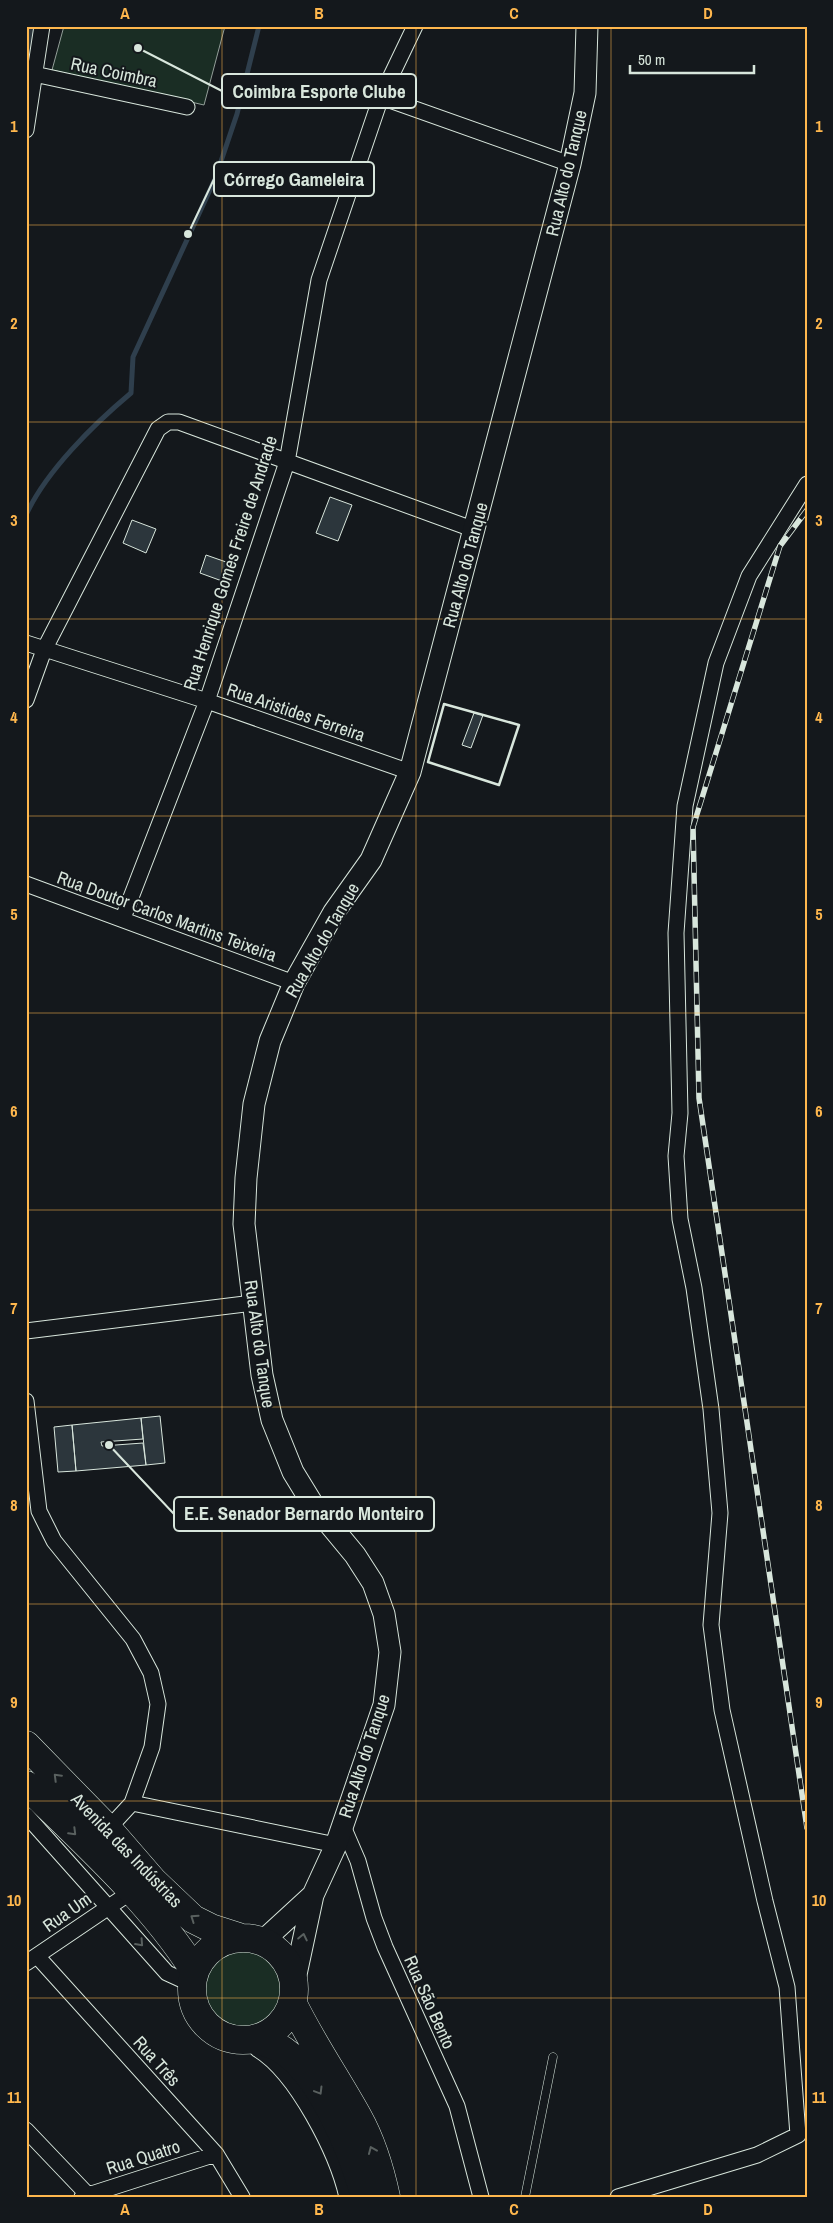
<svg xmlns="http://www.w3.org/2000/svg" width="833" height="2223" viewBox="0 0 833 2223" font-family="'Archivo Narrow',sans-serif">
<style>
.green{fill:#1a2d24;stroke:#939e99}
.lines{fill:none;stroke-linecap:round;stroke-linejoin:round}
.stream{stroke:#2f3f4d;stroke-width:5}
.building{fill:#2c363c;stroke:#d8e6dc}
.lane-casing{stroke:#d8e6dc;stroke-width:9}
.street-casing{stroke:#d8e6dc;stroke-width:17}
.secondary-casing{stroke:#d8e6dc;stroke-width:23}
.highway-casing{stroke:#d8e6dc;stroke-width:29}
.lane{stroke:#14181c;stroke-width:8}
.street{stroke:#14181c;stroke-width:15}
.secondary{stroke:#14181c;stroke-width:21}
.highway{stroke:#14181c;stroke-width:28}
.rail-casing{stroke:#d8e6dc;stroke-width:5.5}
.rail{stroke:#14181c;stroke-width:4;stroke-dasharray:11;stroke-linecap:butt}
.wall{stroke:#d8e6dc;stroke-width:2.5}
.oneway{stroke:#59605f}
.grid{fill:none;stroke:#ffb74d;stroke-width:1;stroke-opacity:0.55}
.labels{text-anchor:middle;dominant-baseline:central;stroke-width:4;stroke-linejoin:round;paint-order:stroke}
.street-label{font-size:18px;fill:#d8e6dc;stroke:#14181c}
.leader{fill:none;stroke:#d8e6dc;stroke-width:2}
.callout-dot{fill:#d8e6dc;stroke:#14181c;stroke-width:2}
.callout{fill:#14181c;stroke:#d8e6dc;stroke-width:2}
.callout-label{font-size:19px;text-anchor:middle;font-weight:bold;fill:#d8e6dc}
.neatline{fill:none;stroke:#ffb74d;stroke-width:2}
.grid-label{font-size:16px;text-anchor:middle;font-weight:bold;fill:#ffb74d}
</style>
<rect width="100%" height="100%" fill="#14181c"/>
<!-- green -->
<path class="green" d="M64,26H225L204,105L52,70Z
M202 1989a40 40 0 1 1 80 0a40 40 0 1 1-80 0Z"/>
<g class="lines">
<!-- stream -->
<path class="stream" d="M26,515C46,471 94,424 131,393L133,357L215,179L237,114L259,26"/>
</g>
<!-- building -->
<path class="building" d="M26,26H35L28,69H26Z
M330,497L352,505L338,541L316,533Z
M132,520L156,529L146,553L123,543Z
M206,555L229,563L222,581L200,573Z
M474,713L483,715L471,748L462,745Z
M160,1416L165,1463L146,1465L141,1418Z
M141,1418L143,1439L101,1442L102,1446L143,1443L146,1465L76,1471L72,1425Z
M72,1425L76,1471L58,1472L54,1427Z"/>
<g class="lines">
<!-- lane casing -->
<g class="lane-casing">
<path id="lane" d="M525,2197L553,2057"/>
</g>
<!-- street casing -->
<g class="street-casing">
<path id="street" d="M34,74L187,107
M381,97L570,164
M26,130L42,26
M26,643L207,701L410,772
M26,700L44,650L158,429L168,422H179L475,530
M26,884L294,983
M123,918L207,701L287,462L319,280L381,97L415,26
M26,1331L253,1303
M26,1401L39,1511L54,1541L133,1639L151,1673L158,1704L152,1747L132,1803L108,1829
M132,1803L336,1845
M26,1815L167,1973L191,1984
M342,1824L358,1861L374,1918L385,1947L457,2106L481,2197
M37,1956L216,2154L242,2197
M26,1963L131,1892
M257,2049C296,2072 337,2153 347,2197
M26,2130L88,2195
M82,2197L216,2154
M618,2197L757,2155L798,2135L787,1987L765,1901L722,1710L711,1625L720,1513L711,1409L694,1288L680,1219L676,1156L680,1113L676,933L685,806L716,663L749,576L807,484"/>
</g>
<!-- secondary casing -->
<g class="secondary-casing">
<path id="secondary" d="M264,1940L313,1895
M295,1979L313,1895L336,1845L384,1705L390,1652L384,1614L373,1583L355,1555L312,1503L293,1472L272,1420L262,1375L244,1224L246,1178L254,1104L270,1041L294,983L334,912L371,860L410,772L570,164L585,93L587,26"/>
</g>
<!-- highway casing -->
<g class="highway-casing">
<path id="highway" d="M26,1745L108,1829L153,1881L193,1919L211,1928L239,1937
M26,1785C85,1843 150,1901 194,1970
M192 1989a51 51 0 1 1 102 0a51 51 0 1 1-102 0Z
M293,2004C312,2043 337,2079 358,2117C372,2142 380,2169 386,2197
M256,2039C265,2043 277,2045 284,2051C323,2078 353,2153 365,2197"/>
</g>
<!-- lane -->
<use href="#lane" class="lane"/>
<!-- street -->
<use href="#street" class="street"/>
<!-- secondary -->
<use href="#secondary" class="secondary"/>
<!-- highway -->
<use href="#highway" class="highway"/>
<!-- rail casing -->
<g class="rail-casing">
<path id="rail" d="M807,510L780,546L693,827L699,1098L807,1828"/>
</g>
<!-- rail -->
<use href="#rail" class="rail"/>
<!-- wall -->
<path class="wall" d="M444,704L519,725L499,785L428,762Z"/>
</g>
<!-- one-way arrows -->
<defs><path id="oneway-chevron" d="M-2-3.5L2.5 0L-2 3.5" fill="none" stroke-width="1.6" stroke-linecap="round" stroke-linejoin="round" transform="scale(1.25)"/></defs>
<g class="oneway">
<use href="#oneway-chevron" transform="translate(57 1777) rotate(-135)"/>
<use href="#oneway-chevron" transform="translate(73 1832) rotate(45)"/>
<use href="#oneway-chevron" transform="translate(194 1918) rotate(-145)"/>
<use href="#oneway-chevron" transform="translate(303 1937) rotate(-78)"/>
<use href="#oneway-chevron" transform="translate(140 1943) rotate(48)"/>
<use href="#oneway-chevron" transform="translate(319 2091) rotate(59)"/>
<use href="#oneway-chevron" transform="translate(372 2150) rotate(-113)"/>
</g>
<!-- grid -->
<path class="grid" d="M222,26V2197M416,26V2197M611,26V2197M26,225H807M26,422H807M26,619H807M26,816H807M26,1013H807M26,1210H807M26,1407H807M26,1604H807M26,1801H807M26,1998H807"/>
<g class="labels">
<!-- street labels -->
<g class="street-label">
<text transform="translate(114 72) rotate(12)">Rua Coimbra</text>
<text transform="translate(566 173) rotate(-77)">Rua Alto do Tanque</text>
<text transform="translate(230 563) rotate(-72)">Rua Henrique Gomes Freire de Andrade</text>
<text transform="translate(465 565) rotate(-75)">Rua Alto do Tanque</text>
<text transform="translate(296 712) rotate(19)">Rua Aristides Ferreira</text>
<text transform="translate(167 916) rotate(20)">Rua Doutor Carlos Martins Teixeira</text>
<text transform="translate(322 940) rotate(-60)">Rua Alto do Tanque</text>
<text transform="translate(260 1344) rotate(82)">Rua Alto do Tanque</text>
<text transform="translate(364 1756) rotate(-72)">Rua Alto do Tanque</text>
<text transform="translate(127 1850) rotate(46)">Avenida das Indústrias</text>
<text transform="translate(67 1912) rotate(-35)">Rua Um</text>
<text transform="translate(430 2002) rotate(66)">Rua São Bento</text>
<text transform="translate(157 2061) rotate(48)">Rua Três</text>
<text transform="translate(143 2157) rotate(-18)">Rua Quatro</text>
</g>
</g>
<!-- callouts -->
<path class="leader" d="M138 48L222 91M188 234L214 179M109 1445L174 1514"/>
<g class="callout-dot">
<circle cx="138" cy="48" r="5"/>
<circle cx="188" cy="234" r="5"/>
<circle cx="109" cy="1445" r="5"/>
</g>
<g class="callout">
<rect x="222" y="74" width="194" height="34" rx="5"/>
<rect x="214" y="162" width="160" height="34" rx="5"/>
<rect x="174" y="1497" width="260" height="34" rx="5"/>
</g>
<g class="callout-label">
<text x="319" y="98">Coimbra Esporte Clube</text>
<text x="294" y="186">Córrego Gameleira</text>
<text x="304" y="1520">E.E. Senador Bernardo Monteiro</text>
</g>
<!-- border -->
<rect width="833" height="2223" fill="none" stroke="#14181c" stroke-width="55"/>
<!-- scale -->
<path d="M630 65v8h124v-8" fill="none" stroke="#d8e6dc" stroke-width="2.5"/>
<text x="638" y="65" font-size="15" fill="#d8e6dc" stroke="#14181c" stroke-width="4" paint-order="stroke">50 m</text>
<rect x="28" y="28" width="778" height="2168" class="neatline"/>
<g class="grid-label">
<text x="125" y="19">A</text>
<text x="319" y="19">B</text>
<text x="514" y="19">C</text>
<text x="708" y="19">D</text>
<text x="14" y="132">1</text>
<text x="819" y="132">1</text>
<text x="14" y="329">2</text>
<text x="819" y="329">2</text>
<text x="14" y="526">3</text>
<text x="819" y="526">3</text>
<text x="14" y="723">4</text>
<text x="819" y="723">4</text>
<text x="14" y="920">5</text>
<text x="819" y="920">5</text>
<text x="14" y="1117">6</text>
<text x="819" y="1117">6</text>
<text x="14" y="1314">7</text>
<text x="819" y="1314">7</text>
<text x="14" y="1511">8</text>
<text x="819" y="1511">8</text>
<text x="14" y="1708">9</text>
<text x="819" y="1708">9</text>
<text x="14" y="1906">10</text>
<text x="819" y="1906">10</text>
<text x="14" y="2103">11</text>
<text x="819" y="2103">11</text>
<text x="125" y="2215">A</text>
<text x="319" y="2215">B</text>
<text x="514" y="2215">C</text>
<text x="708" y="2215">D</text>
</g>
</svg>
